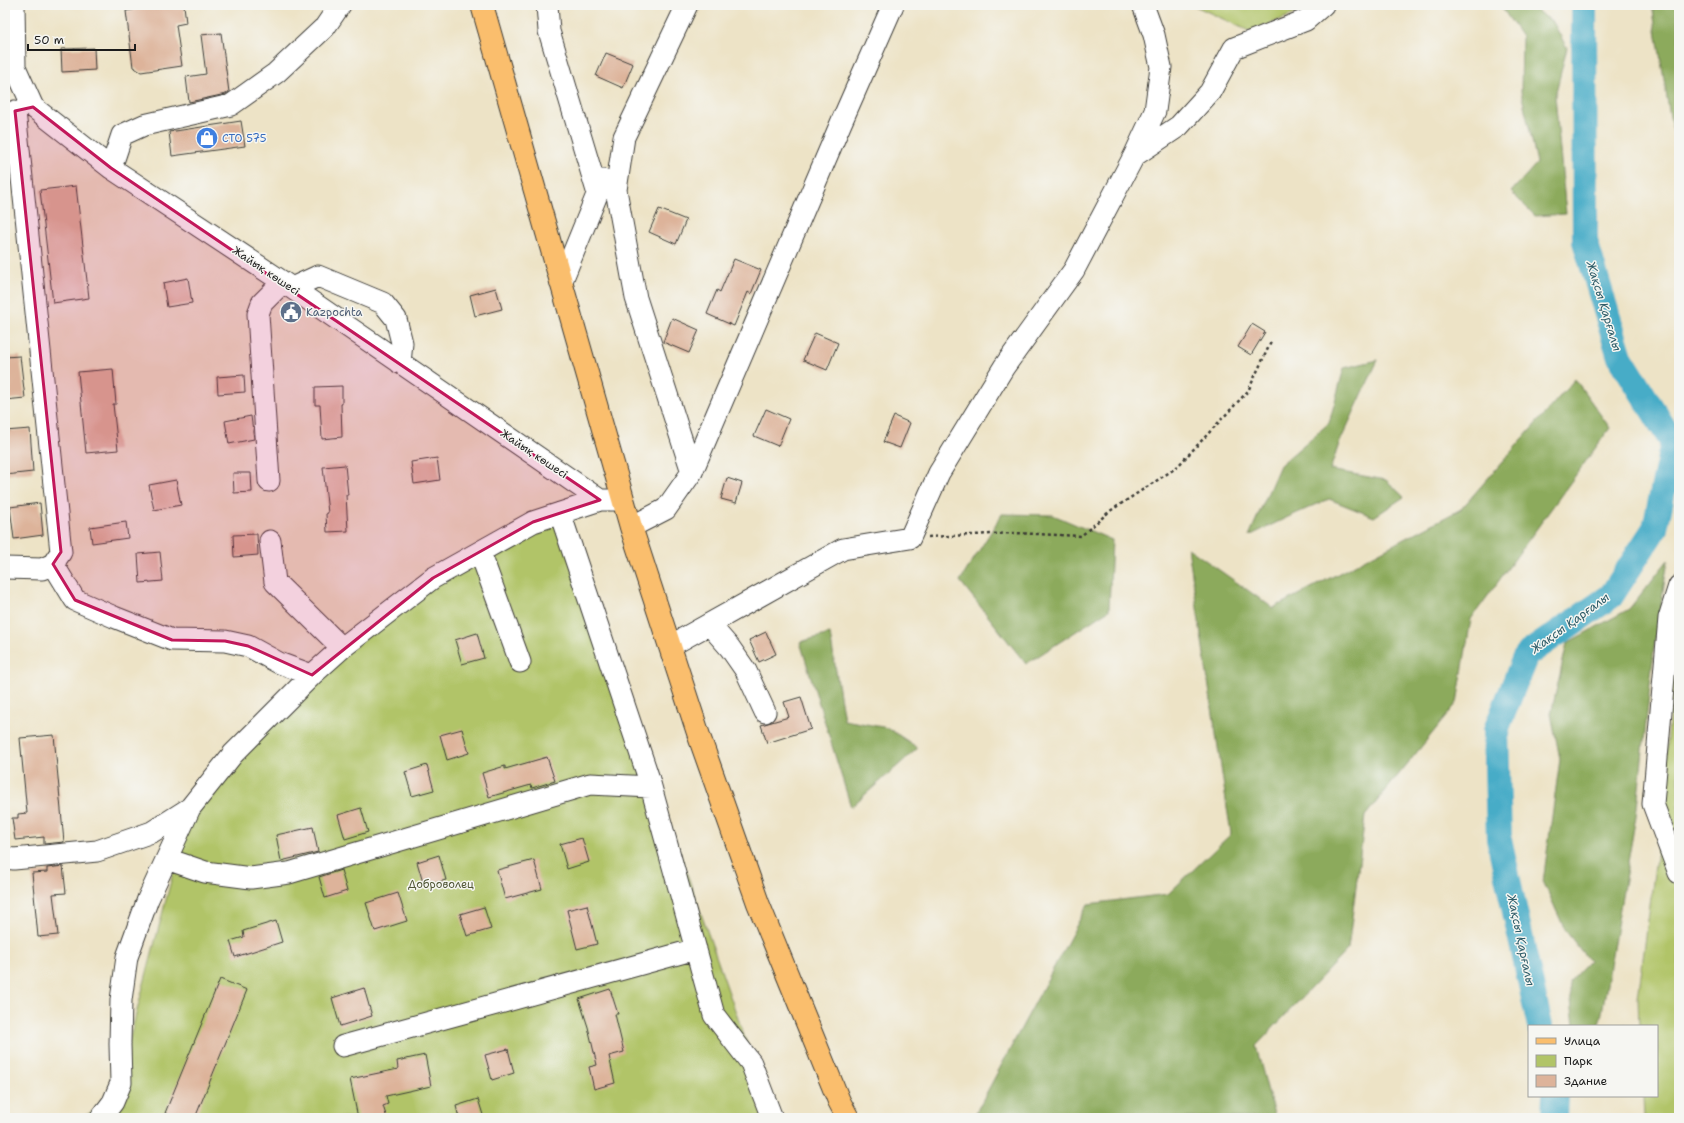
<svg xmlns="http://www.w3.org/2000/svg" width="1684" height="1123" viewBox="0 0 1684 1123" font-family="'Shantell Sans',sans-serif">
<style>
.green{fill:#b1c467;stroke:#667042}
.forest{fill:#8caa5c;stroke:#54633c}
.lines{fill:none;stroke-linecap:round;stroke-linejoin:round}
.river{stroke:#47acc7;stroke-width:26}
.building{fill:#ddb39a}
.minor-casing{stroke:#3b3a36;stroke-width:23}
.major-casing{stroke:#3b3a36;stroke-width:24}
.path{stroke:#3b3a36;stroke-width:2.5;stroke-dasharray:3 3;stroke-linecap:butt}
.minor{stroke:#fff;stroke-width:21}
.major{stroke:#fabe6d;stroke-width:22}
.marked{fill:#c2185b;fill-opacity:0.2;stroke:#c2185b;stroke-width:3;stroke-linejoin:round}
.labels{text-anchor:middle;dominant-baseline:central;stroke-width:3;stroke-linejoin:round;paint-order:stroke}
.shop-label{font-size:11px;fill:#366cbe;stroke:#f6f6f2;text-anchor:start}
.street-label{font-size:11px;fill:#1c1c1c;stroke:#f6f6f2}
.service-label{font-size:11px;fill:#4e5e75;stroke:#f6f6f2;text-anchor:start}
.park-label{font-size:11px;fill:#505736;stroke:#f6f6f2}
.water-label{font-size:12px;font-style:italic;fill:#2f5d69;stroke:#f6f6f2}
</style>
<rect width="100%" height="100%" fill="#f6f6f2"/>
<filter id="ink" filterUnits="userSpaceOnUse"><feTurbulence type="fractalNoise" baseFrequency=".025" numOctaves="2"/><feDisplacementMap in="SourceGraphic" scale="8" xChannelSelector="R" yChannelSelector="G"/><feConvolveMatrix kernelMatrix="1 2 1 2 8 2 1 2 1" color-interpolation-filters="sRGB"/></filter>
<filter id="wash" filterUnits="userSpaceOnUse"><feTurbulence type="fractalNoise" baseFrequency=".012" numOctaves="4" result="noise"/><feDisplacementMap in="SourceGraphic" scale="16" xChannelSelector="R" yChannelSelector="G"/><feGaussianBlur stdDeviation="0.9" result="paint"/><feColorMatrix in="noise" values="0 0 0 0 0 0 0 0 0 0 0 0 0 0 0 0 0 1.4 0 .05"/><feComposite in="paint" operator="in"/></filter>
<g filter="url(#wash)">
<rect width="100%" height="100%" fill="#ede3c6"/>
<!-- green -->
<path class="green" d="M1193,5H1315L1251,32Z
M560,513L773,1118H80L113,1102L190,808L342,648L480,552Z
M1679,589V1118H1644L1643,1096H1657V1026H1639L1638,998L1663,803Z"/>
<!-- forest -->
<path class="forest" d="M1500,5H1528L1553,22L1567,48L1555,96L1566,214L1535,216L1511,192L1537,163L1521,92L1522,37Z
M1652,5H1679V157L1670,117Z
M1378,360L1339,444L1330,470L1386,480L1404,497L1374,517L1329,499L1286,518L1249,536L1280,465L1329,423L1344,368Z
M1575,379L1610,428L1471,619L1457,703L1365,816L1348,949L1256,1046L1275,1118H973L1088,904L1168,894L1231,834L1188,548L1273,608L1461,509Z
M1002,514L1053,515L1112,540L1109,610L1026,664L960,581Z
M1668,560L1654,648L1636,816L1601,1018L1598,1026H1574L1569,982L1589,961L1565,930L1543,881L1560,759L1551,714L1567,643L1629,609Z
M830,634L844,720L888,728L918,748L851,807L800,642Z"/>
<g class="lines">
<!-- river -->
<path class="river" d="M1540,1026L1499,839L1496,730L1526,655L1611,596L1655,528L1673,443L1620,357L1585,241L1584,5
M1554,1118L1555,1096"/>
</g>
<g id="blocks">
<!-- building -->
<path class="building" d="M160,5H184L186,23L176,25L182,66L141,72L133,67L126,11Z
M221,33L229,92L226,94L189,102L186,77L206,74L201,35Z
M94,48L95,70L62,72L61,49Z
M606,53L633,64L623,88L596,76Z
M241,121L245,146L172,156L169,132Z
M76,186L89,298L53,303L40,190Z
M659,209L686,220L676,244L649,232Z
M734,259L761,270L751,294L748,292L734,326L707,314L717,290L720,292Z
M188,278L192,303L167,307L163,283Z
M496,288L502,309L475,316L470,295Z
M672,318L699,330L689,353L663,342Z
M1252,324L1265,332L1251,355L1238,347Z
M815,333L838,343L827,370L803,360Z
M20,356L25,398L5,400V357Z
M113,369L116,404H113L118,450L86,453L78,372Z
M244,375L245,392L218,394L217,377Z
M342,386V404H341L342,437L322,439L320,405H315V387Z
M766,409L789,419L778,446L754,436Z
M251,416L254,439L229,444L225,421Z
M894,416L910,423L900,448L883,442Z
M30,429L33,472L5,475V431Z
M437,458L440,480L414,484L411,462Z
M345,465L348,495H346L348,531L327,532L326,514L328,513L323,467Z
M233,473H251L252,492L234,493Z
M727,478L742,483L736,503L721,499Z
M176,480L181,505L154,510L149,485Z
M40,503L43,535L14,539L10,507Z
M126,522L128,538L92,543L90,527Z
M257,534L258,555L234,557L233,535Z
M160,552L163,581L140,583L138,554Z
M766,632L776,654L759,662L749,640Z
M477,633L484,658L462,664L455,640Z
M801,697L811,729L767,743L761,725L789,717L784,702Z
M462,729L469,753L447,760L440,735Z
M54,735L64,842L44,844V837L15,840L12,818H18V814L27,813L20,738Z
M547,757L555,781L532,788L531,785L489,797L482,773L505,766V769Z
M427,765L434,790L412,796L405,772Z
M361,808L368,832L345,839L338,815Z
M313,827L318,852L281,861L276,835Z
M582,838L589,862L567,869L560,844Z
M439,855L446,880L424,886L417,862Z
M534,860L542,889L505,899L497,870Z
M63,866L66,893L53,894L58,935L38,937L32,873L47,872V868Z
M341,870L347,891L325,898L319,877Z
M398,893L407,921L375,931L366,903Z
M587,905L597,944L577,949L567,910Z
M484,907L491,929L467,936L460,914Z
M276,921L282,942L235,957L230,941L244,937L243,931Z
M220,979L247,990L195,1118H176L165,1113Z
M364,988L372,1016L340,1026L332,998Z
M610,989L618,1014H615L624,1052L609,1056L615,1083L594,1089L589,1067L597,1065L588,1027L579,999Z
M508,1049L514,1073L492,1080L485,1055Z
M425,1055L431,1086L386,1096L388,1104L383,1106L387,1118H358L350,1079L398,1069L397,1061Z
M478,1099L484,1118H459L456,1106Z"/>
</g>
</g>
<g filter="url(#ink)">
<use href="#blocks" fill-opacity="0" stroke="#3b3a36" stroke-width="1"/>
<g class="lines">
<!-- minor casing -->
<g class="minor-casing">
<path id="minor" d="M14,5L15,67L33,107L111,168L283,282L600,500
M547,5L549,31L597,191
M1134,156L1179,126L1210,92L1234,48L1306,20L1323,5
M111,168L122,135L144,125L231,105L276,73L325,27L340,5
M561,283L603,180
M292,288L318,276L383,303L396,319L402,343L400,363
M692,472L841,123L893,5
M269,481L258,314L262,303L283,282
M560,513L648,776L714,1015L751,1063L772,1118
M631,527L666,509L692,472L636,298L616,190L624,137L687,5
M270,541L275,582L342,648
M480,552L520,662
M53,564L75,600L114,617L172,640L225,641L248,646L279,663L312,675
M5,568L42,569L53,564L61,552L15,111
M1679,586L1669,618L1653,804L1679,873
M709,624L730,648L746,671L765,712
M670,646L843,549L910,538L939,473L1004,367L1074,270L1134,156L1155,111L1161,67L1154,35L1143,5
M5,858L14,859L97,851L152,832L190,808
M167,859L205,872L251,878L289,873L590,784L651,787
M343,1046L696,949
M101,1118L113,1102L121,1083L120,1044L121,1000L127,957L148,899L190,808L233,754L312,675L342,648L433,578L533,522L600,500H623"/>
</g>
<!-- major casing -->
<g class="major-casing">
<path id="major" d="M482,5L631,527L700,739L758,903L839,1101L848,1118"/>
</g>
<!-- path -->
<path class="path" d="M928,537L1014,533L1081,536L1110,511L1176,468L1248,391L1271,342"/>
<!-- minor -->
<use href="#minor" class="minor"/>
<!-- major -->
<use href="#major" class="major"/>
</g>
</g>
<!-- marked area -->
<path class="marked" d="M33,107L111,168L600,500L533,522L433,578L312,675L248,646L225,641L172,640L75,600L53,564L61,552L15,111Z"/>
<!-- icons -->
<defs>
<g id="shop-disc" transform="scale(1.15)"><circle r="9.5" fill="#3f7fe0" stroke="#f6f6f2"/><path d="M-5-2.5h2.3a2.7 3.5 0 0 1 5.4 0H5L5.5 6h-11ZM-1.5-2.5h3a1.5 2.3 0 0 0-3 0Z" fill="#fff"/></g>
<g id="civic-disc" transform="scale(1.15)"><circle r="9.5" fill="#5c6f8a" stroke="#f6f6f2"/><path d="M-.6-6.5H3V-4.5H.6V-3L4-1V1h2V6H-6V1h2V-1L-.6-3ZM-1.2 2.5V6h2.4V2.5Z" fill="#fff"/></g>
</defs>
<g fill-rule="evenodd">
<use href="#shop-disc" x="207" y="138"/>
<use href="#civic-disc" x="291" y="312"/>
</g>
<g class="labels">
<!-- shop labels -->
<g class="shop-label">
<text x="222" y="138">СТО 575</text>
</g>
<!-- street labels -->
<g class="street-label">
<text transform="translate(266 271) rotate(34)">Жайық көшесі</text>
<text transform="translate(534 454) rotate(34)">Жайық көшесі</text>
</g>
<!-- service labels -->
<g class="service-label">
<text x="306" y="312">Kazpochta</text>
</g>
<!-- park labels -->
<g class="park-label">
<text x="441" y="884">Доброволец</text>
</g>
<!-- water labels -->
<g class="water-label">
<text transform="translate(1604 306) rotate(73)">Жақсы Қарғалы</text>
<text transform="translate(1570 623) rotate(-36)">Жақсы Қарғалы</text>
<text transform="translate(1521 940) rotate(78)">Жақсы Қарғалы</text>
</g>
</g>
<!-- margin -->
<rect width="1684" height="1123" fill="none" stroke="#f6f6f2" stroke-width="20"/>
<!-- legend -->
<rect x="1528" y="1025" width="130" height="72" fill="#f6f6f2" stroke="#9f9f9c"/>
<rect x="1536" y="1038" width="20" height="6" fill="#fabe6d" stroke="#9f9f9c"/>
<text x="1564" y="1045" font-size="12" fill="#1c1c1c">Улица</text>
<rect x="1536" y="1055" width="20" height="12" fill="#b1c467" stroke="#9f9f9c"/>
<text x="1564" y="1065" font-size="12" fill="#1c1c1c">Парк</text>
<rect x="1536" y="1075" width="20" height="12" fill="#ddb39a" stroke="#9f9f9c"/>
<text x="1564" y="1085" font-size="12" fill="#1c1c1c">Здание</text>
<!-- scale -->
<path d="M28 44v6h107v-6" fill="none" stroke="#1c1c1c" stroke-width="2"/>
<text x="34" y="44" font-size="12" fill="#1c1c1c" stroke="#f6f6f2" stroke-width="3" paint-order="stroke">50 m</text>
</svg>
